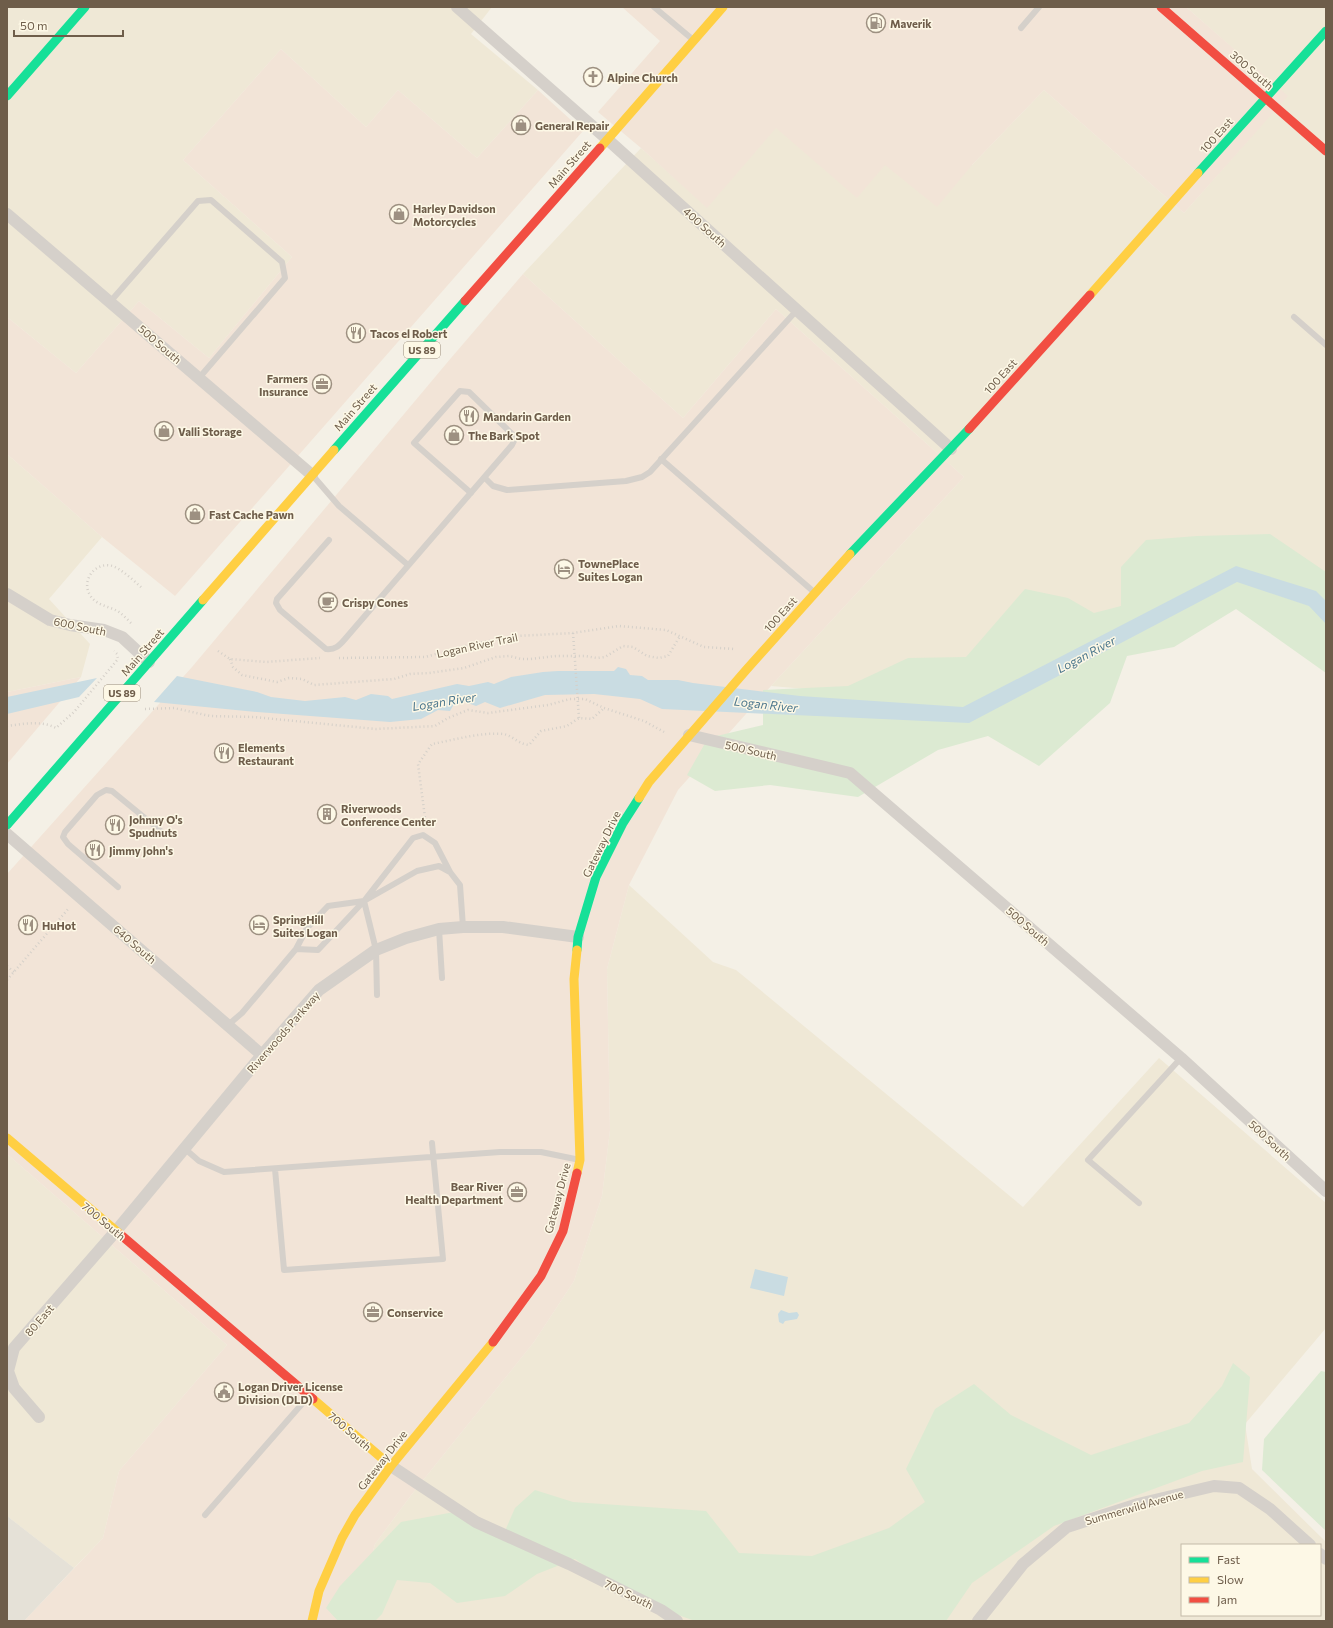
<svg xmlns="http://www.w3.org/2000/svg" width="1333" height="1628" viewBox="0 0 1333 1628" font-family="Commissioner,sans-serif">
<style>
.residential{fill:#efe8d6;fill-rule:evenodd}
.commercial{fill:#f2e4d7}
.industrial{fill:#e5e1d7}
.green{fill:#dcead2}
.water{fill:#c9dce2}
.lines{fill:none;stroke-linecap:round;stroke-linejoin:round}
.path{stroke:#d5d0c9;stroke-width:2.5;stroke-dasharray:1 3;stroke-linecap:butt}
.lane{stroke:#d5d0ca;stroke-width:6}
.street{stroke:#d5d0ca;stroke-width:12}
.fast{stroke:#16e098;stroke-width:9}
.slow{stroke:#ffcf43;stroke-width:9}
.jam{stroke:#f24e42;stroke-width:9}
.labels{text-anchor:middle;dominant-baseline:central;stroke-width:3;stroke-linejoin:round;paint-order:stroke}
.shield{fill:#fdf8e6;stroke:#998c79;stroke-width:1}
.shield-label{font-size:10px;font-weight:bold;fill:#6e5d4a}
.poi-label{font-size:11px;font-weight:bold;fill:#6e5d4a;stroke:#fdf8e6;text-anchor:start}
.street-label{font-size:11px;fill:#6e5d4a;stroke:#fdf8e6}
.water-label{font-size:12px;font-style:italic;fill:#4c778d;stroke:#fdf8e6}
</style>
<rect width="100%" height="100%" fill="#f4f0e6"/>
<!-- residential -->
<path class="residential" d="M7,7H492L471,34L538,90L477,158L398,90L366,127L281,49L183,160L292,257L209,358L139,301L76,373L7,317Z
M1186,7H1326V594L1236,562L962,702L771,686L964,477L776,309L683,418L523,274L641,148L707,207L719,78L972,165L1044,90L1184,213L1287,96Z
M7,454L102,537L49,599L90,644L81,677L7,692Z
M629,885L713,962L736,970L1023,1207L1159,1058L1326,1203V1328L1245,1424L1252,1469L1326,1542V1621H354L375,1544L412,1494L534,1342L574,1281L602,1196L610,1130L607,969ZM1182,1545H1320V1615H1182Z
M7,1154L227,1345L119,1471L103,1538L74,1568L7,1516Z"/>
<!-- commercial -->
<path class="commercial" d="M622,7H1186L1288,96L1184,213L1044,90L972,165L937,207L885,165L857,198L776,128L707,208L641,148L598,112L660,41Z
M281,49L366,127L398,90L477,158L538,90L583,131L175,596L102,537L7,454V317L76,373L139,301L209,358L292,257L183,160Z
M523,274L683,418L776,309L964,477L771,686L678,790L629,885L607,969L610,1130L602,1196L574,1281L534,1342L412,1494L375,1544L354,1621H24L103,1538L119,1471L227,1345L7,1154V874L192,667L451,358Z
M81,677L7,764V692Z"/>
<!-- industrial -->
<path class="industrial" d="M7,1516L74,1568L24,1621H7Z"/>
<!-- green -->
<path class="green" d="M1270,534L1326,572V673L1236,609L1174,647L1127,656L1110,703L1039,766L988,736L938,750L858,797L770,785L715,791L687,775L708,738L763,725V690L848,686L908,658L966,657L1025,589L1068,598L1094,613L1121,606V567L1146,540L1197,536Z
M1233,1363L1250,1377L1243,1462L1202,1471L1054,1526L972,1583L946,1621H695L634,1599L575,1559L537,1574L505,1596L457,1603L430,1583L397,1580L382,1614L375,1621H338L326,1608L340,1586L401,1522L454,1512L505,1531L515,1508L535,1490L573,1502L706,1511L739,1553L812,1556L889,1528L925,1502L906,1469L935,1409L974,1384L1011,1415L1091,1455L1189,1423L1222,1386Z
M1321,1371L1326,1372V1531L1262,1470L1264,1439Z"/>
<!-- water -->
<path class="water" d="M1236,566L1316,591L1326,601V624L1309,606L1237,582L969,723L662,709L640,699L594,694L545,695L500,708L485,702L476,706L465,702L454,704L450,711L438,710L421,719L390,722L257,712L154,702L177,676L257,692L271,697L305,701L345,697L356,700L371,694L388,696L392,699L457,684L469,686L488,682L494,684L511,677L543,672L558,671H614L618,667L626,669L630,675L642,676L648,680H678L693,683L800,696L963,707Z
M97,678L79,697L7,714V697Z
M755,1269L788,1277L784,1296L750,1288Z
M781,1310L789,1313L797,1312L799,1315L797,1319L785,1321L783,1324L779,1322L778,1314Z"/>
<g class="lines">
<!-- path -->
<path class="path" d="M131,623C127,619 123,615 119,612C110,606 96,606 90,595C80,579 98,559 115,567C125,572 134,581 142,588
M573,633L579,718
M218,651L230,659L266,662L320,658
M339,658L425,657L473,644L517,636L573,633L619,626L666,630L704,647L734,649
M230,659L233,667L242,675L277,682L289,678L302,679L314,685L394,679L410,674L429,673L464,668L496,657L509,656L521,659H530L556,656H585L597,658L605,657L623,646L633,647L647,656L659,658L668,656L680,636
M145,709L174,708L210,716L254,717L376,729L435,726L448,718L468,710L488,713L548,705L570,699H585L604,708L644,721L664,732
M7,726C23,724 41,720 56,728L74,712L118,659L117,654L114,651
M426,825L418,764L432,744C454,740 480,732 503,734C512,735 518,744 529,745L541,731L567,726L579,718L592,719L604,708
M7,966L14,972
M7,980L69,908"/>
<!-- lane -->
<path class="lane" d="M654,7L691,38
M1021,28L1039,7
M110,302L198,201L211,200L282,262L285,278L199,378
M1294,317L1326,345
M661,459L814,592
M314,477L339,506L408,565
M485,478L493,486L507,490L626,481L642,477L650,472L797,310
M329,540L277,599L276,603L280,610L326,649C335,650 339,646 345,639L512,445L514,441L513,435L469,392L460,391L414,443L471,493
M118,887L68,844L63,837L65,832L97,795L106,790L112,791L162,832
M364,901L376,950L377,995
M439,929L442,978
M296,949L307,928L328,906L364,901L413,838L423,835L435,843L450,872
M228,1025L242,1013L296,949L318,950L364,901L417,871L439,866L450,872L460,885L463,927
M184,1148L199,1161L224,1172L500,1152H541L580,1160
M275,1169L284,1270L443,1259L432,1143
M1139,1203L1088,1160L1181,1058
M205,1515L308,1397"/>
<!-- street -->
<path class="street" d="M457,7L607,139L951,449
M7,214L312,475
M7,594L50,620L70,625L104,630L122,637L149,662
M689,735L850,773L1181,1058L1326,1191
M7,834L262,1055
M39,1417L14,1388L8,1371L14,1348L116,1231L262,1055L319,990L376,950L406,938L439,929L463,927H503L578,937
M391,1466L476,1522L569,1564L661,1610L677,1621
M1320,1554L1326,1559
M978,1621L1023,1564L1067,1527L1138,1504L1214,1486L1239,1488L1270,1509L1310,1545"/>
<!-- fast -->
<path class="fast" d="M7,96L85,7
M1198,173L1326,31
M334,450L465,301
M850,554L969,429
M7,825L203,600
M577,950L578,937L596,877L623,823L639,798"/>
<!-- slow -->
<path class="slow" d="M600,148L723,7
M1090,295L1198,173
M203,600L334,450
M639,798L649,782L747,669L850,554
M577,950L574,979L580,1160L577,1173
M7,1138L121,1235
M313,1399L391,1466
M312,1621L319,1591L342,1538L355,1515L391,1466L493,1342"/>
<!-- jam -->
<path class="jam" d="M1161,7L1326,151
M465,301L600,148
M969,429L1090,295
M121,1235L313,1399
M493,1342L541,1276L563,1231L577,1173"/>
</g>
<!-- icons -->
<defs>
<g id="fuel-ring" transform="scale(1)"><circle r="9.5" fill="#fdf8e6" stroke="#9d9081" stroke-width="1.5"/><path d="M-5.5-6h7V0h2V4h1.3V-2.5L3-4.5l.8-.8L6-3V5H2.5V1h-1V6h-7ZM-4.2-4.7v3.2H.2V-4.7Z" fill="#9d9081"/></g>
<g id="church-ring" transform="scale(1)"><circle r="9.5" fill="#fdf8e6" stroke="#9d9081" stroke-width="1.5"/><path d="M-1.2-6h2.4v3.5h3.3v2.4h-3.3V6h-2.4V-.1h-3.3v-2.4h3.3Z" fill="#9d9081"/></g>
<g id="shop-ring" transform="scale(1)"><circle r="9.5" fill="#fdf8e6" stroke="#9d9081" stroke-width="1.5"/><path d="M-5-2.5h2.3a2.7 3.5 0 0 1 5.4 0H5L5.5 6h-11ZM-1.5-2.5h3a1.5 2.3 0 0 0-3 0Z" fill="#9d9081"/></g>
<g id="restaurant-ring" transform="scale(1)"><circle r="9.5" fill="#fdf8e6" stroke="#9d9081" stroke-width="1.5"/><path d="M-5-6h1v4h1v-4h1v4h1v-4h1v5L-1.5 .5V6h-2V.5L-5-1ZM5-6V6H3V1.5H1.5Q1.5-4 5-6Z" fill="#9d9081"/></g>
<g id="office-ring" transform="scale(1)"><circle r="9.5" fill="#fdf8e6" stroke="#9d9081" stroke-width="1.5"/><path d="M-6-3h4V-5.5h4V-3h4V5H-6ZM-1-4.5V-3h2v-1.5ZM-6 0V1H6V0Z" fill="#9d9081"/></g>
<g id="hotel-ring" transform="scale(1)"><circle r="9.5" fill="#fdf8e6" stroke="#9d9081" stroke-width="1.5"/><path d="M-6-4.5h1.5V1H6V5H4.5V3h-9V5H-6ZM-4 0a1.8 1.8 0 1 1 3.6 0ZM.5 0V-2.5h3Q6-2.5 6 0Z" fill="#9d9081"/></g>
<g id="cafe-ring" transform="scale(1)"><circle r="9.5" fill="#fdf8e6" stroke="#9d9081" stroke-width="1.5"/><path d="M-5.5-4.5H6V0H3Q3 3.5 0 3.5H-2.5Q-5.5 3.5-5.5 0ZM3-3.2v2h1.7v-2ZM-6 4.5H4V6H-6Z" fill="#9d9081"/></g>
<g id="building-ring" transform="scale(1)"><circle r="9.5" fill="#fdf8e6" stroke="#9d9081" stroke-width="1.5"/><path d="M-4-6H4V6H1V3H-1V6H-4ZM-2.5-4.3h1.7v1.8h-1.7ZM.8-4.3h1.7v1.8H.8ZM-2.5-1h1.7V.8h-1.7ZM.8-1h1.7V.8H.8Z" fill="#9d9081"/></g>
<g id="civic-ring" transform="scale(1)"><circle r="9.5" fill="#fdf8e6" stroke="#9d9081" stroke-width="1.5"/><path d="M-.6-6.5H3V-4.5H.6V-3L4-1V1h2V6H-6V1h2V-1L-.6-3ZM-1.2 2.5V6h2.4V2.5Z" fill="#9d9081"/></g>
</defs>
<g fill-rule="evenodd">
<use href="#fuel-ring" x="876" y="23"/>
<use href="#church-ring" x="593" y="77"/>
<use href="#shop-ring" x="521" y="125"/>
<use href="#shop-ring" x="399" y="214"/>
<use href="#restaurant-ring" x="356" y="333"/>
<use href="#office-ring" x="322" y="384"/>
<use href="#restaurant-ring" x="469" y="416"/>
<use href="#shop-ring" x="164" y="431"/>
<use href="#shop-ring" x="454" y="435"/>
<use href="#shop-ring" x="195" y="514"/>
<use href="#hotel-ring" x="564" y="569"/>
<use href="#cafe-ring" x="328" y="602"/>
<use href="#restaurant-ring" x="224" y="753"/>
<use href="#building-ring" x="327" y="814"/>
<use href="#restaurant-ring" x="115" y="825"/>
<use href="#restaurant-ring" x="95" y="850"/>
<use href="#restaurant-ring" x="28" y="925"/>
<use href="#hotel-ring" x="259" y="925"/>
<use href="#office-ring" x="517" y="1192"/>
<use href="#office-ring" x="373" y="1312"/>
<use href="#civic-ring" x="224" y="1392"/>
</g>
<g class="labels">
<!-- shield labels -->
<g class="shield">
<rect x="404" y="342" width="36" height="16" rx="3"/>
<rect x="104" y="685" width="36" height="16" rx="3"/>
</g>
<g class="shield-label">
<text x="422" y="350">US 89</text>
<text x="122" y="693">US 89</text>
</g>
<!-- poi labels -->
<g class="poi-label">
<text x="890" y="23">Maverik</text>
<text x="607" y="77">Alpine Church</text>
<text x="535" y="125">General Repair</text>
<text x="413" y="208">Harley Davidson<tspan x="413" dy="13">Motorcycles</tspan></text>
<text x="370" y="333">Tacos el Robert</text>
<text x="308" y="378" text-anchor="end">Farmers<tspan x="308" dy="13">Insurance</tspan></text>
<text x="483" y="416">Mandarin Garden</text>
<text x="178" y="431">Valli Storage</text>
<text x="468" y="435">The Bark Spot</text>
<text x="209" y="514">Fast Cache Pawn</text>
<text x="578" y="563">TownePlace<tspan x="578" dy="13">Suites Logan</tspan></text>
<text x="342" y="602">Crispy Cones</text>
<text x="238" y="747">Elements<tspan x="238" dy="13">Restaurant</tspan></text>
<text x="341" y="808">Riverwoods<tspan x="341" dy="13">Conference Center</tspan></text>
<text x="129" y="819">Johnny O's<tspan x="129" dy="13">Spudnuts</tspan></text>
<text x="109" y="850">Jimmy John's</text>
<text x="273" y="919">SpringHill<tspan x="273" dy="13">Suites Logan</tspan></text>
<text x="42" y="925">HuHot</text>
<text x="503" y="1186" text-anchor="end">Bear River<tspan x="503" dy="13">Health Department</tspan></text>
<text x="387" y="1312">Conservice</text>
<text x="238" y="1386">Logan Driver License<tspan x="238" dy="13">Division (DLD)</tspan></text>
</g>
<!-- street labels -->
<g class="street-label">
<text transform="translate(1252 70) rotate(41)">300 South</text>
<text transform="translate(1216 135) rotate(-48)">100 East</text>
<text transform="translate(569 164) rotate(-49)">Main Street</text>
<text transform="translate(705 227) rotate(42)">400 South</text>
<text transform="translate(160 344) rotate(41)">500 South</text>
<text transform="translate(1000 376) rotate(-48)">100 East</text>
<text transform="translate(355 407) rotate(-49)">Main Street</text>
<text transform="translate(780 614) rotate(-48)">100 East</text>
<text transform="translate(80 626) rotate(12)">600 South</text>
<text transform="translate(477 645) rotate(-12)">Logan River Trail</text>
<text transform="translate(142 652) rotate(-49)">Main Street</text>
<text transform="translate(751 750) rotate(13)">500 South</text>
<text transform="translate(601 844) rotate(-64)">Gateway Drive</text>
<text transform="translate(1028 926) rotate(41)">500 South</text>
<text transform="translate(135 944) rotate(41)">640 South</text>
<text transform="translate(283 1032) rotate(-49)">Riverwoods Parkway</text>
<text transform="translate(1270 1140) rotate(43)">500 South</text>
<text transform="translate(557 1198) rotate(-75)">Gateway Drive</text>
<text transform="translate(104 1221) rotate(40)">700 South</text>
<text transform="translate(39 1320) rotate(-49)">80 East</text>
<text transform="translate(350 1431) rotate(41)">700 South</text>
<text transform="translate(382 1460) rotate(-52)">Gateway Drive</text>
<text transform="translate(1134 1507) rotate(-16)">Summerwild Avenue</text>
<text transform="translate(629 1594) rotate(26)">700 South</text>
</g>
<!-- water labels -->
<g class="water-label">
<text transform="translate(1086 654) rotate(-28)">Logan River</text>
<text transform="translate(444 701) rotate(-9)">Logan River</text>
<text transform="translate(766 704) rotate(6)">Logan River</text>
</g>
</g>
<!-- border -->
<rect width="1333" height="1628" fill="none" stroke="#6e5d4a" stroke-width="16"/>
<!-- legend -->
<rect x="1181" y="1544" width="140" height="72" fill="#fdf8e6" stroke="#c4baa8"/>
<rect x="1189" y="1557" width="20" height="6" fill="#16e098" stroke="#c4baa8"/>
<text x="1217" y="1564" font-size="12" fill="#6e5d4a">Fast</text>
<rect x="1189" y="1577" width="20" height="6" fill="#ffcf43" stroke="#c4baa8"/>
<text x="1217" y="1584" font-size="12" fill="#6e5d4a">Slow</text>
<rect x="1189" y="1597" width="20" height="6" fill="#f24e42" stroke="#c4baa8"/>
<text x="1217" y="1604" font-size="12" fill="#6e5d4a">Jam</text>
<!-- scale -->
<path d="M14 30v6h109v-6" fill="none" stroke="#6e5d4a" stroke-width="2"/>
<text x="20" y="30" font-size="12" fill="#6e5d4a" stroke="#fdf8e6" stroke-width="3" paint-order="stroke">50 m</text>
</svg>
